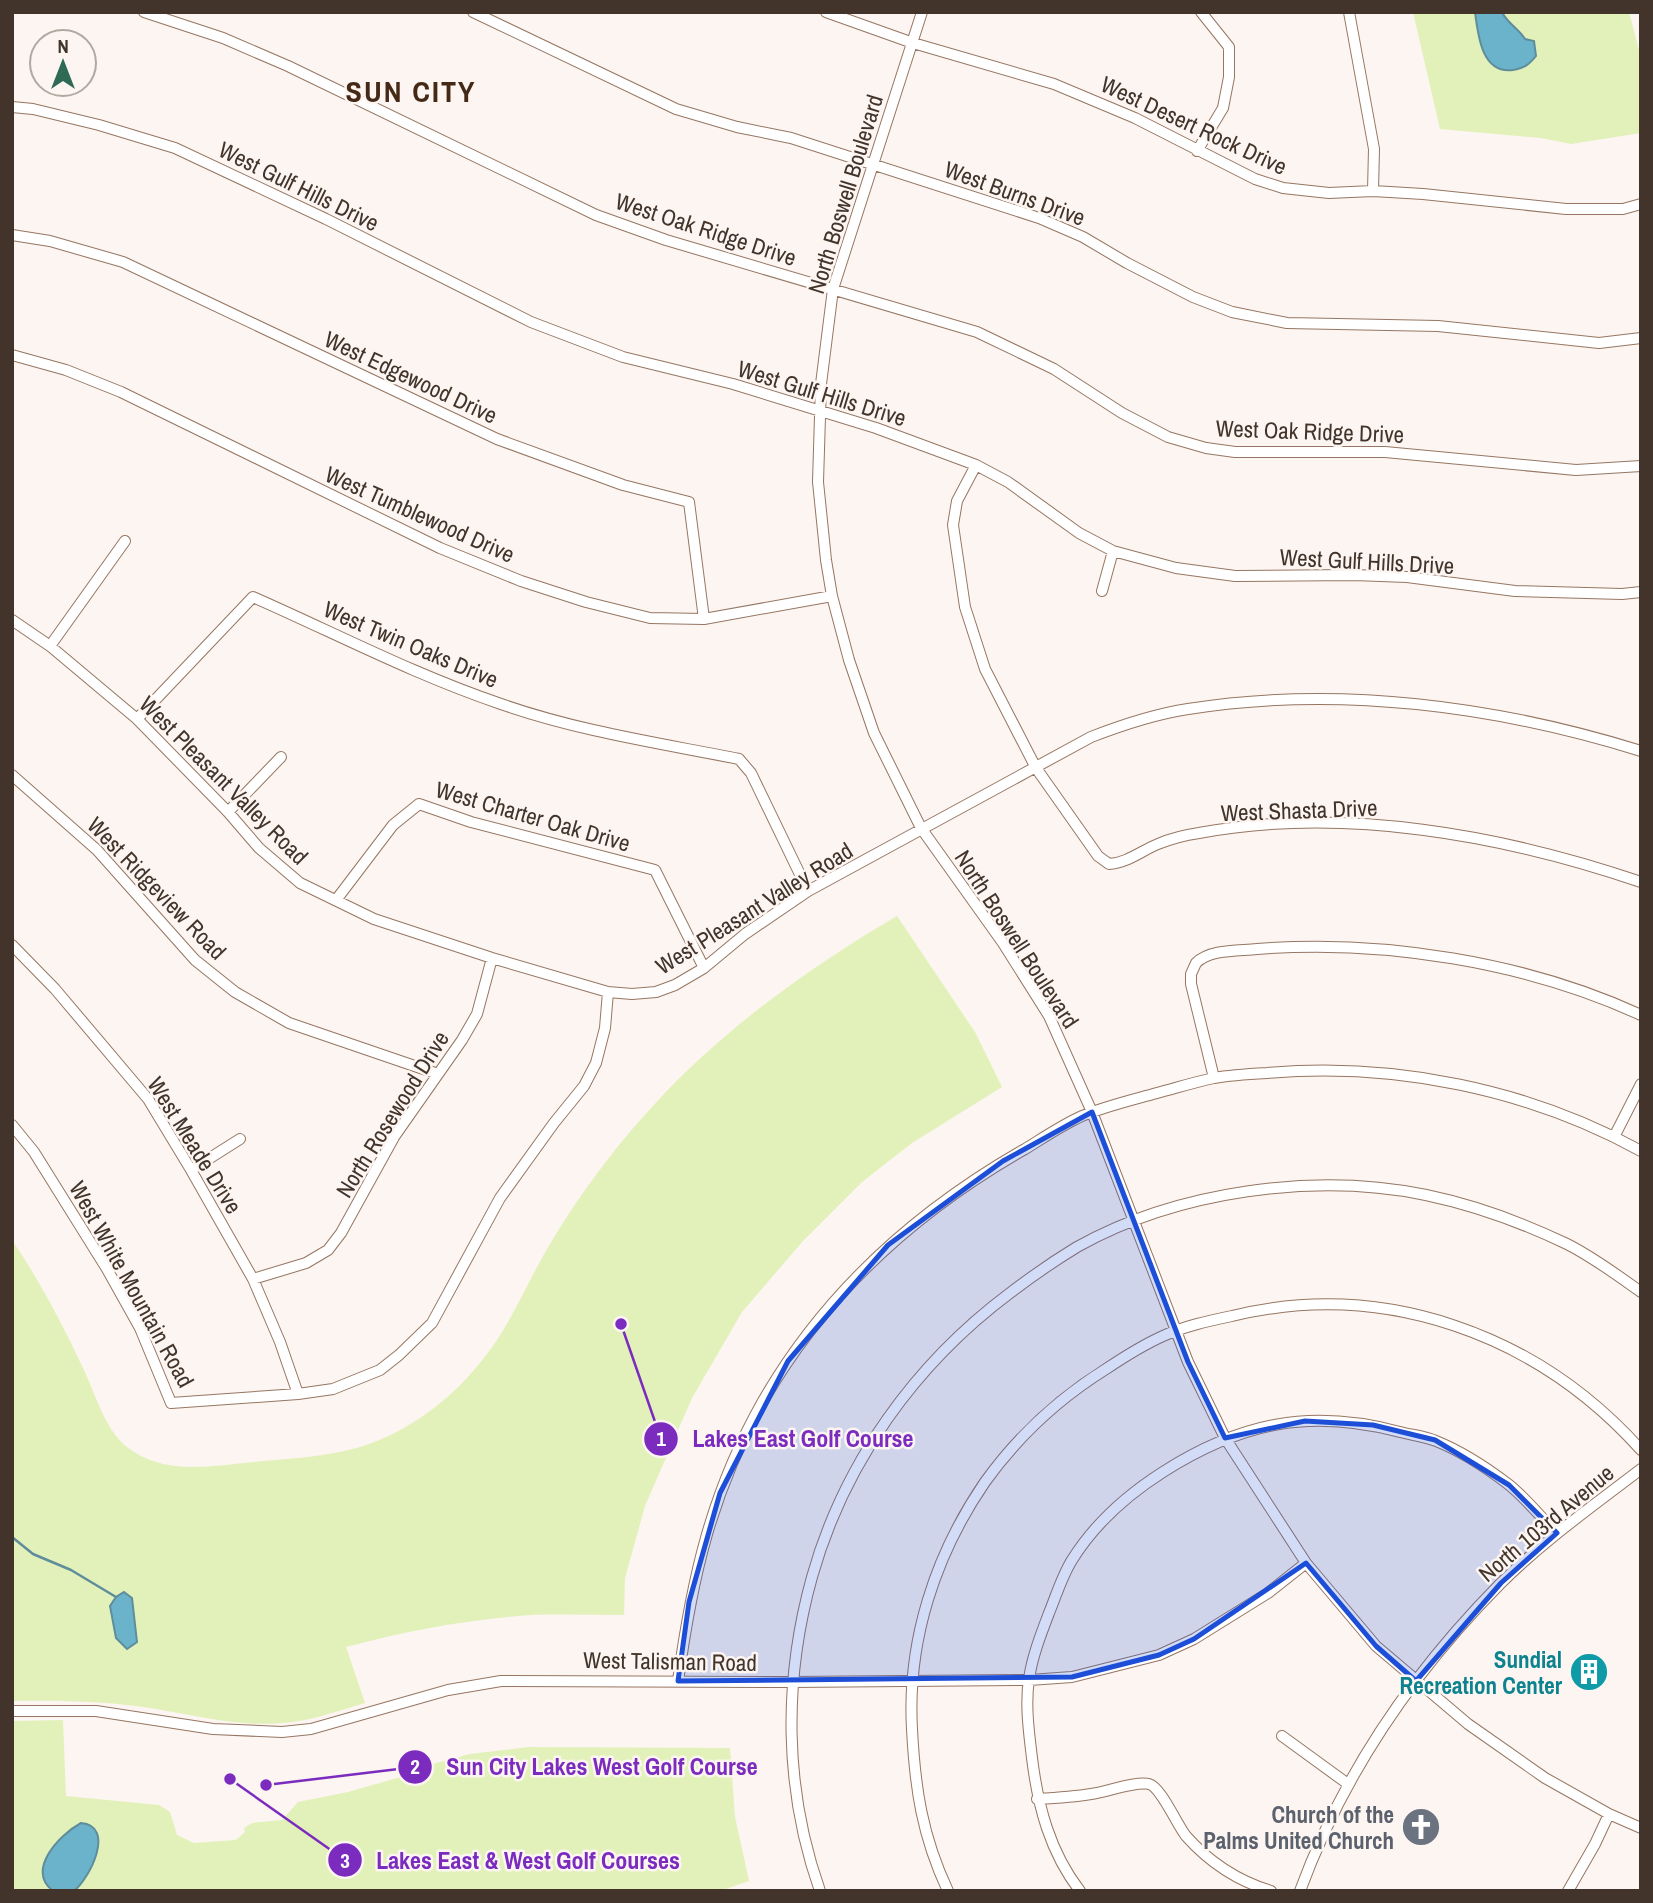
<svg xmlns="http://www.w3.org/2000/svg" width="1653" height="1903" viewBox="0 0 1653 1903" font-family="'Archivo Narrow',sans-serif">
<style>
.green{fill:#e2f1b9}
.water{fill:#6bb3cb;stroke:#5f8d9b;stroke-width:2}
.lines{fill:none;stroke-linecap:round;stroke-linejoin:round}
.stream{stroke:#5f8d9b;stroke-width:2.5}
.minor-casing{stroke:#967662;stroke-width:12}
.minor{stroke:#fff;stroke-width:10}
.marked{fill:#1d4ed8;fill-opacity:0.2;stroke:#1d4ed8;stroke-width:5;stroke-linejoin:round}
.labels{text-anchor:middle;dominant-baseline:central;stroke-width:5;stroke-linejoin:round;paint-order:stroke}
.street-label{font-size:23px;fill:#42342b;stroke:#fcf5f1}
.culture-label{font-size:23px;font-weight:bold;fill:#0d838f;stroke:#fcf5f1;text-anchor:end}
.worship-label{font-size:23px;font-weight:bold;fill:#5b616d;stroke:#fcf5f1;text-anchor:end}
.district-label{font-size:30px;font-weight:bold;letter-spacing:2px;fill:#442917;stroke:#fcf5f1}
.leader{fill:none;stroke:#7b2cbf;stroke-width:2.5}
.callout-dot{fill:#7b2cbf;stroke:#fcf5f1;stroke-width:2.5}
.mark-label{font-size:21px;text-anchor:middle;font-weight:bold;fill:#fff}
.callout-label{font-size:24px;text-anchor:middle;font-weight:bold;fill:#7b2cbf;stroke:#fcf5f1;stroke-width:5;stroke-linejoin:round;paint-order:stroke}
</style>
<rect width="100%" height="100%" fill="#fcf5f1"/>
<!-- green -->
<path class="green" d="M1413,12H1629L1641,58V133L1571,144L1541,138L1440,129Z
M897,916L975,1032L1002,1087L912,1143L862,1182L803,1241L742,1312L692,1398L645,1506L625,1578L624,1615C593,1615 563,1614 532,1615C469,1619 406,1631 346,1647L365,1703C338,1711 311,1721 282,1723C239,1727 198,1716 156,1709C108,1701 60,1700 12,1701V1240C39,1280 62,1323 82,1366C95,1392 104,1429 127,1447C164,1476 212,1466 254,1462C293,1458 334,1457 372,1443C425,1423 468,1384 499,1337C518,1307 532,1274 550,1244C582,1190 621,1139 664,1094C732,1023 812,966 897,916Z
M63,1720L66,1796L159,1805L170,1812L177,1835L194,1843L236,1840L245,1832L244,1828L252,1823L282,1820L298,1802L348,1792L404,1776L406,1771L470,1754L529,1747L730,1748L735,1817L749,1881L720,1891H12V1721Z"/>
<!-- water -->
<path class="water" d="M1475,12H1502C1507,23 1518,28 1525,39L1534,41L1536,56C1529,65 1524,68 1513,70C1482,74 1478,36 1475,12Z
M124,1592L132,1598L137,1642L127,1649L116,1638L110,1606L116,1597Z
M81,1823C116,1826 90,1878 74,1891H53C26,1870 59,1835 81,1823Z"/>
<g class="lines">
<!-- stream -->
<path class="stream" d="M12,1537L33,1554L71,1570L116,1597"/>
<!-- minor casing -->
<g class="minor-casing">
<path id="minor" d="M144,12L223,38L288,66L596,215L666,240L977,332L1054,369L1122,413L1168,437L1206,448L1235,452H1385L1576,470L1641,466
M473,12L676,109L737,127L791,138L1039,218L1083,237L1127,263L1193,297L1232,312L1287,323L1438,326L1599,343L1641,338
M826,12L913,43L1054,84L1135,118L1255,179L1283,188L1329,193L1373,191L1423,194L1566,209H1623L1641,204
M922,12L833,289L821,384L818,482L826,560L832,596L849,660L874,733L921,828L1003,943L1049,1016L1092,1112L1188,1362L1225,1438L1306,1563L1376,1646L1468,1724L1545,1778L1609,1814L1641,1828
M1349,12L1374,149L1373,191
M12,107L33,109L99,125L175,148L326,219L531,322L623,357L733,384L876,428L976,465L1008,482L1079,533L1113,551L1176,568L1235,576L1354,575L1407,577L1515,591L1622,594L1641,592
M1197,151L1223,108L1229,77V47L1201,12
M12,235L50,241L123,262L497,439L623,485L689,502L704,619
M12,355L66,370L121,392L440,548L521,581L586,602L650,618L704,619L832,596
M976,465L957,501L953,525L965,607L985,669L1036,768L1098,856L1109,864C1127,863 1141,851 1158,844C1170,839 1185,835 1199,833C1343,806 1503,835 1641,882
M1102,591L1113,551
M12,620L50,646L137,719L228,812L259,848L300,883L374,919L492,958L608,992L632,994L656,992L675,985L704,968L745,934L808,891L1091,737C1122,725 1155,714 1188,709C1339,685 1496,706 1641,751
M50,646L125,541
M137,719L253,597C335,633 415,675 501,704C578,731 659,743 739,759L751,773L808,891
M12,775L97,850L195,960L235,992L289,1023L438,1074
M228,812L281,757
M336,900L393,825L419,804L471,822L655,870L704,968
M12,945L55,989L148,1099L191,1170L253,1279L280,1342L298,1394
M1214,1078L1191,984V974L1196,963C1210,949 1238,951 1257,949C1382,939 1526,962 1641,1015
M12,1125L34,1152L107,1269L140,1328L171,1403L298,1394L333,1389L380,1370L399,1355L432,1323L500,1198L554,1123L584,1086L596,1063L605,1028L608,992
M1614,1137L1641,1084
M191,1170L240,1139
M253,1279L306,1263L328,1250L341,1233L394,1137L462,1040L477,1014L492,958
M678,1681C692,1578 711,1493 763,1401C825,1293 918,1210 1025,1149C1043,1138 1062,1125 1082,1116C1106,1106 1132,1100 1157,1093C1176,1088 1195,1082 1214,1078C1231,1075 1249,1074 1267,1073C1395,1062 1528,1089 1641,1151
M12,1711H96L213,1729L282,1732L311,1729L448,1690L501,1681L791,1682L1029,1680L1072,1677L1159,1655L1194,1639L1268,1593L1306,1563
M1282,1736L1348,1784
M1037,1799C1055,1798 1073,1797 1091,1794C1106,1792 1136,1781 1149,1784C1161,1787 1177,1825 1186,1836C1209,1862 1238,1881 1271,1891
M820,1891C784,1789 783,1681 812,1577C844,1463 915,1364 1010,1293C1031,1277 1054,1261 1077,1247C1177,1191 1314,1172 1426,1195C1474,1205 1523,1223 1567,1244C1593,1257 1617,1275 1641,1292
M948,1891C922,1836 915,1788 912,1729C907,1641 935,1555 985,1482C1018,1436 1058,1399 1106,1369C1124,1357 1143,1345 1163,1336C1185,1326 1208,1321 1232,1316C1384,1279 1537,1334 1641,1450
M1080,1891C1050,1852 1038,1807 1032,1758C1029,1733 1025,1705 1029,1679C1032,1657 1041,1634 1049,1613C1056,1596 1062,1576 1072,1560C1095,1523 1127,1495 1163,1472C1240,1423 1309,1408 1400,1432C1411,1435 1424,1436 1436,1441C1461,1451 1487,1468 1508,1484C1526,1498 1541,1518 1557,1533
M1300,1891C1343,1774 1413,1672 1500,1584C1543,1541 1593,1506 1641,1469
M1568,1891L1595,1844L1609,1814"/>
</g>
<!-- minor -->
<use href="#minor" class="minor"/>
</g>
<!-- marked area -->
<path class="marked" d="M1092,1112L1188,1362L1225,1438L1305,1421L1373,1425L1435,1440L1509,1485L1557,1533L1501,1583L1416,1681L1376,1646L1306,1563L1194,1639L1159,1655L1072,1677L678,1681L689,1602L720,1493L788,1361L888,1245L1003,1161Z"/>
<!-- icons -->
<defs>
<g id="building-disc" transform="scale(2.0125)"><circle r="9.5" fill="#0f9aa8" stroke="#fcf5f1"/><path d="M-4-6H4V6H1V3H-1V6H-4ZM-2.5-4.3h1.7v1.8h-1.7ZM.8-4.3h1.7v1.8H.8ZM-2.5-1h1.7V.8h-1.7ZM.8-1h1.7V.8H.8Z" fill="#fff"/></g>
<g id="church-disc" transform="scale(2.0125)"><circle r="9.5" fill="#6b7280" stroke="#fcf5f1"/><path d="M-1.2-6h2.4v3.5h3.3v2.4h-3.3V6h-2.4V-.1h-3.3v-2.4h3.3Z" fill="#fff"/></g>
</defs>
<g fill-rule="evenodd">
<use href="#building-disc" x="1589" y="1672"/>
<use href="#church-disc" x="1421" y="1827"/>
</g>
<g class="labels">
<!-- street labels -->
<g class="street-label">
<text transform="translate(1194 125) rotate(25)">West Desert Rock Drive</text>
<text transform="translate(299 186) rotate(26)">West Gulf Hills Drive</text>
<text transform="translate(1015 193) rotate(20)">West Burns Drive</text>
<text transform="translate(845 194) rotate(-73)">North Boswell Boulevard</text>
<text transform="translate(706 229) rotate(18)">West Oak Ridge Drive</text>
<text transform="translate(411 377) rotate(25)">West Edgewood Drive</text>
<text transform="translate(822 393) rotate(17)">West Gulf Hills Drive</text>
<text transform="translate(1310 431) rotate(2)">West Oak Ridge Drive</text>
<text transform="translate(420 514) rotate(24)">West Tumblewood Drive</text>
<text transform="translate(1367 561) rotate(3)">West Gulf Hills Drive</text>
<text transform="translate(411 644) rotate(23)">West Twin Oaks Drive</text>
<text transform="translate(224 780) rotate(45)">West Pleasant Valley Road</text>
<text transform="translate(1299 810) rotate(-2)">West Shasta Drive</text>
<text transform="translate(533 816) rotate(16)">West Charter Oak Drive</text>
<text transform="translate(157 888) rotate(46)">West Ridgeview Road</text>
<text transform="translate(754 908) rotate(-32)">West Pleasant Valley Road</text>
<text transform="translate(1017 939) rotate(57)">North Boswell Boulevard</text>
<text transform="translate(392 1114) rotate(-58)">North Rosewood Drive</text>
<text transform="translate(195 1145) rotate(58)">West Meade Drive</text>
<text transform="translate(132 1284) rotate(61)">West White Mountain Road</text>
<text transform="translate(1546 1523) rotate(-40)">North 103rd Avenue</text>
<text transform="translate(670 1661) rotate(1)">West Talisman Road</text>
</g>
<!-- culture labels -->
<g class="culture-label">
<text x="1562" y="1659">Sundial<tspan x="1562" dy="26">Recreation Center</tspan></text>
</g>
<!-- worship labels -->
<g class="worship-label">
<text x="1394" y="1814">Church of the<tspan x="1394" dy="26">Palms United Church</tspan></text>
</g>
<!-- district labels -->
<g class="district-label">
<text x="411" y="91">SUN CITY</text>
</g>
</g>
<!-- callouts -->
<path class="leader" d="M621 1324L661 1439M266 1785L415 1767M230 1779L345 1860"/>
<g class="callout-dot">
<circle cx="621" cy="1324" r="7"/>
<circle cx="266" cy="1785" r="7"/>
<circle cx="230" cy="1779" r="7"/>
<circle cx="661" cy="1439" r="18"/>
<circle cx="415" cy="1767" r="18"/>
<circle cx="345" cy="1860" r="18"/>
</g>
<g class="mark-label">
<text x="661" y="1446">1</text>
<text x="415" y="1774">2</text>
<text x="345" y="1868">3</text>
</g>
<g class="callout-label">
<text x="803" y="1447">Lakes East Golf Course</text>
<text x="602" y="1775">Sun City Lakes West Golf Course</text>
<text x="528" y="1869">Lakes East &amp; West Golf Courses</text>
</g>
<!-- border -->
<rect width="1653" height="1903" fill="none" stroke="#42342b" stroke-width="28"/>
<!-- north arrow -->
<g transform="translate(63 63)"><circle r="33" fill="#fcf5f1" stroke="#b2a8a2" stroke-width="2"/>
<path d="M0-5L12 26L0 18L-12 26Z" fill="#2e6a55"/>
<text y="-10" font-size="19" font-weight="bold" text-anchor="middle" fill="#42342b">N</text>
</g>
</svg>
